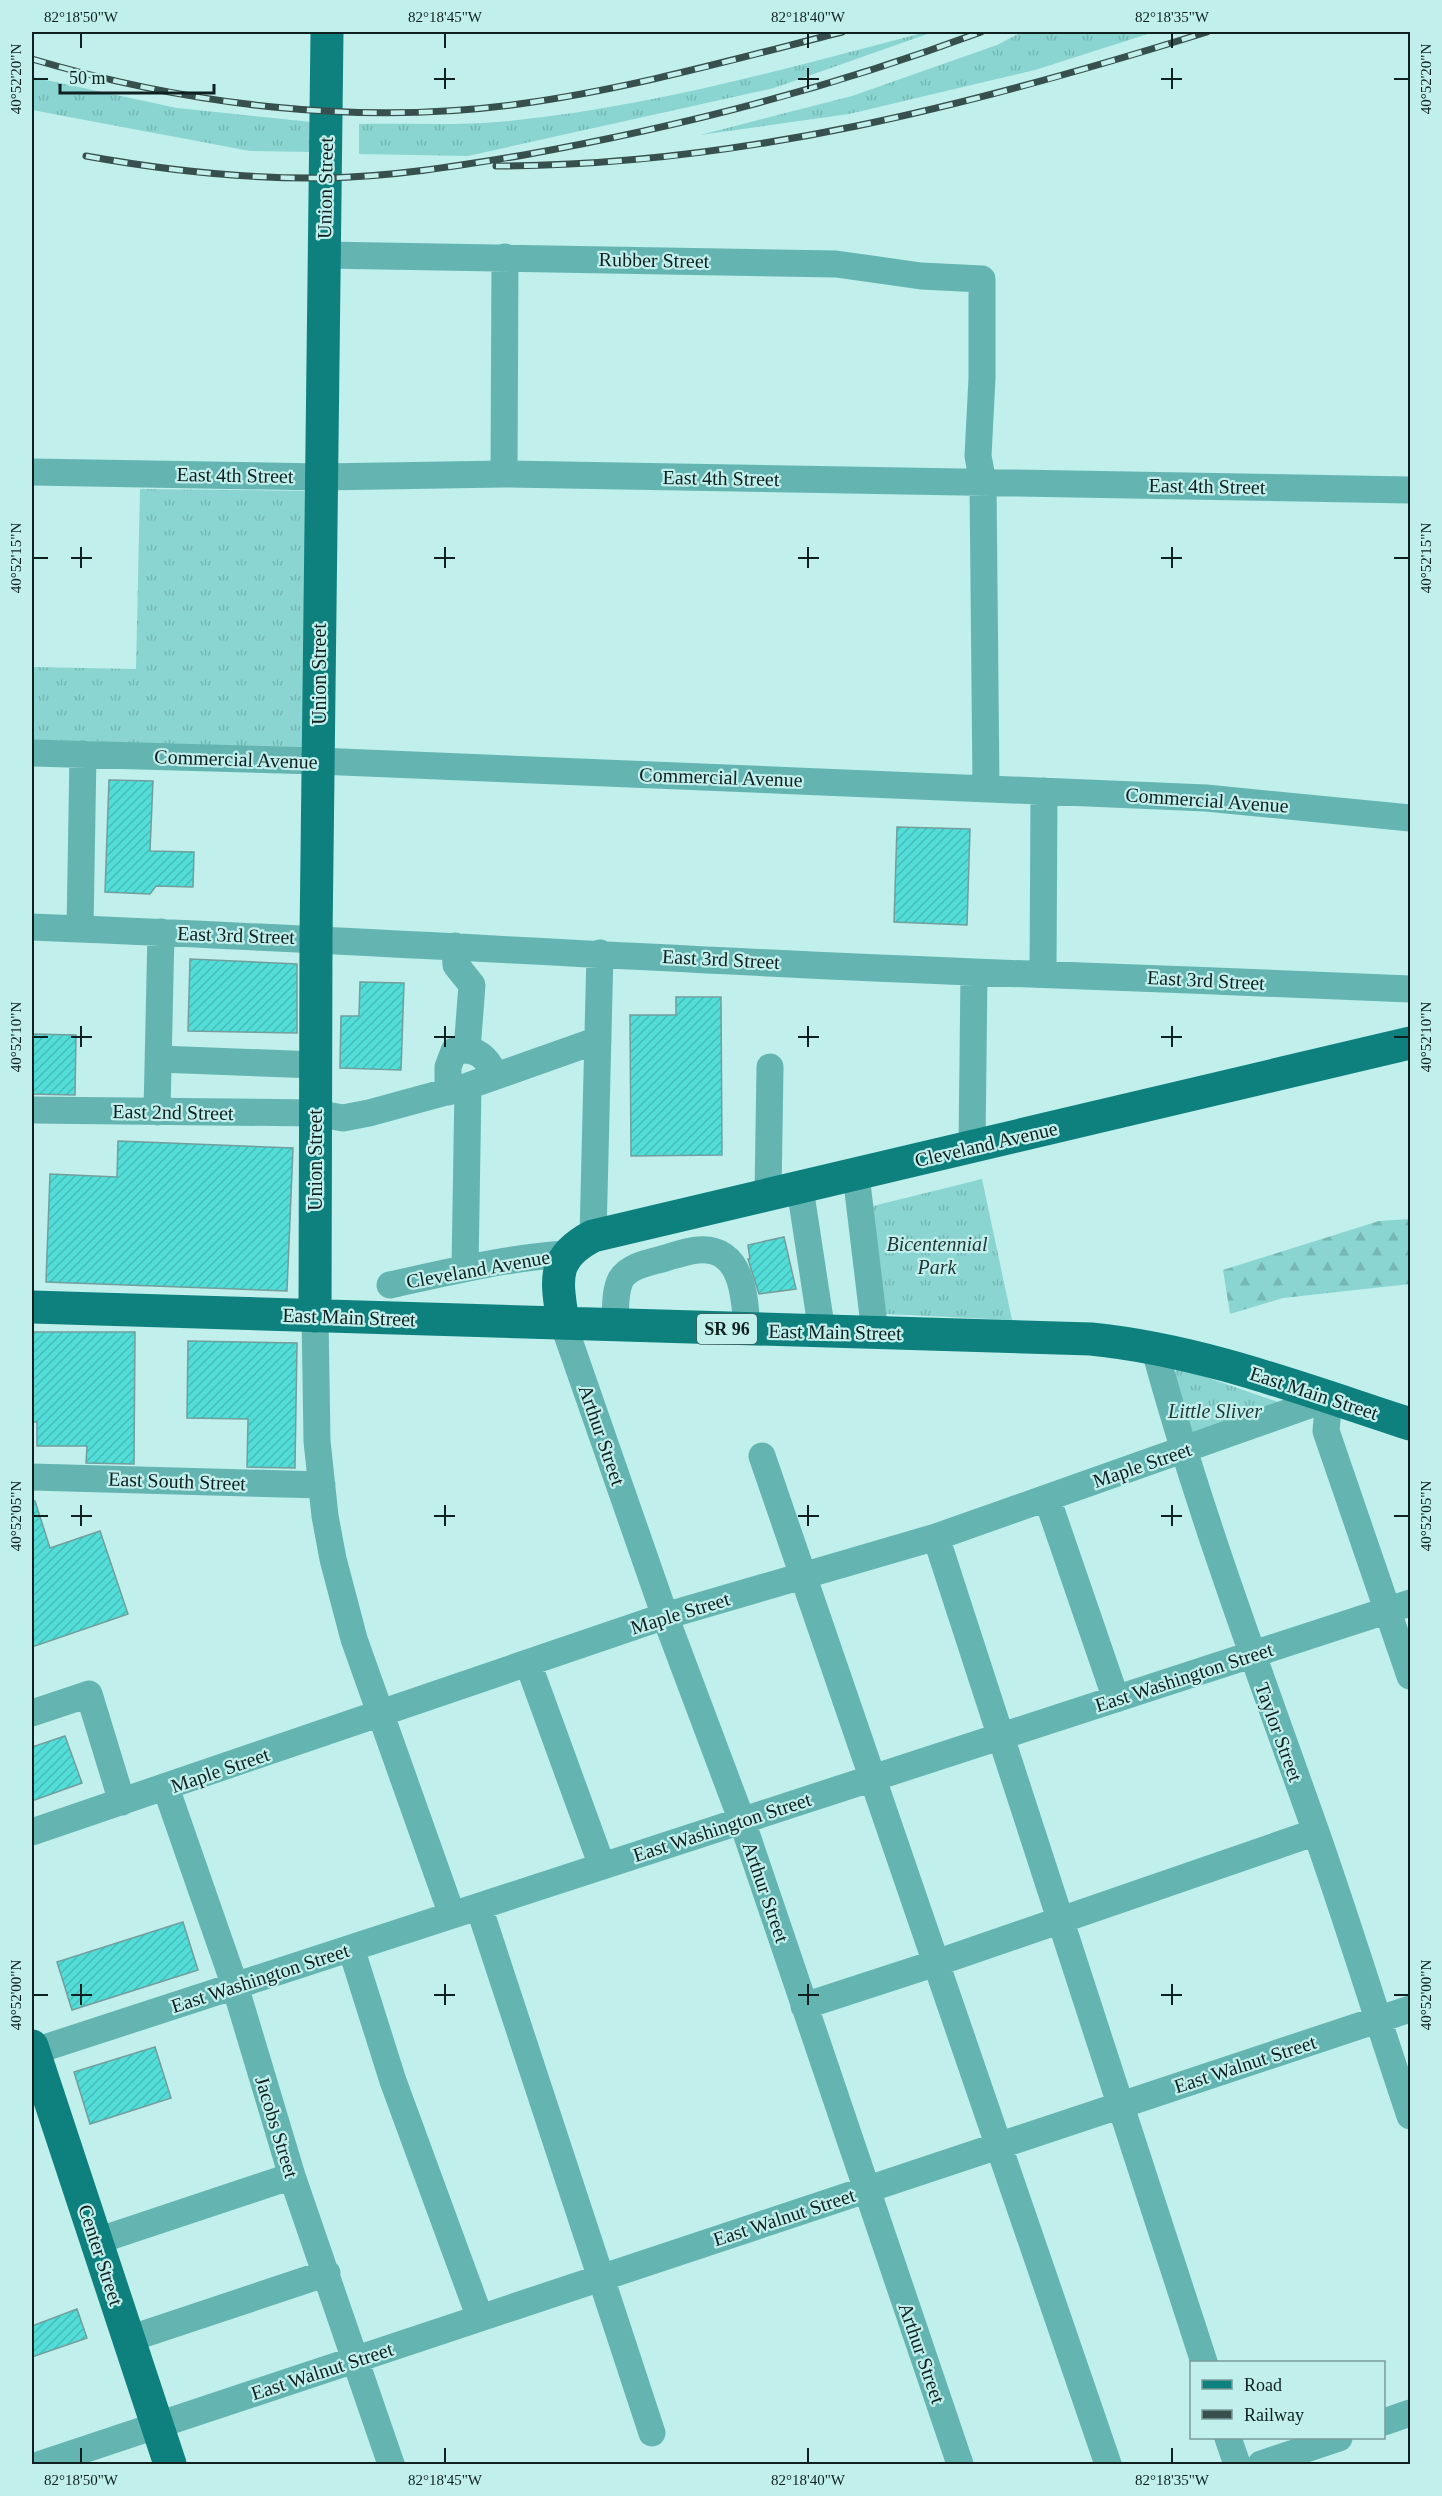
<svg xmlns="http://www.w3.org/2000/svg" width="1442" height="2496" viewBox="0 0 1442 2496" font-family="'Times New Roman',serif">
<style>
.grass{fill:url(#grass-tufts)}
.forest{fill:url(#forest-firs)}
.building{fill:url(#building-hatch);stroke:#729e9c;stroke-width:1.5}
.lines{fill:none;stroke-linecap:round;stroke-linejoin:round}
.minor{stroke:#64b5b2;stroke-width:27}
.major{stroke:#0e817e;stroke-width:33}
.rail-casing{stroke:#37504e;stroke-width:7}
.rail{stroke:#c0efec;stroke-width:4.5;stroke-dasharray:14;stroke-linecap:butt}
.ticks{fill:none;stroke:#0e201f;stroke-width:2}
.labels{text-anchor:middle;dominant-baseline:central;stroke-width:4.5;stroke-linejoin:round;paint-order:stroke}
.shield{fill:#c0efec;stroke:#435e5c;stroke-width:1.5}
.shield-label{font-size:18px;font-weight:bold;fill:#0e201f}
.street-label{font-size:20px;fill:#0e201f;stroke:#c0efec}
.park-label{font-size:20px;font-style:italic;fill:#1f3635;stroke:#c0efec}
.neatline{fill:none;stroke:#0e201f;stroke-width:2}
.ticks-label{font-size:15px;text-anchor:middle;fill:#0e201f}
</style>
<defs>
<pattern id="grass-tufts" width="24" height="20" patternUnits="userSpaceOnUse" patternTransform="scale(1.5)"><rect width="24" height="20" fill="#8ad5d1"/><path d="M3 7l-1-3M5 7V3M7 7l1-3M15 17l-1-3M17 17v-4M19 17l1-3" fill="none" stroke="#76b7b3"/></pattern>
<pattern id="forest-firs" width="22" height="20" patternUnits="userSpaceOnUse" patternTransform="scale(1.5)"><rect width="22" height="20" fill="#8ad5d1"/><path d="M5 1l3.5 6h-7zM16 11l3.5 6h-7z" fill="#76b7b3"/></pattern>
<pattern id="building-hatch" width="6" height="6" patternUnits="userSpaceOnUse" patternTransform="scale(1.5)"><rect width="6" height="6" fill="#52ddd8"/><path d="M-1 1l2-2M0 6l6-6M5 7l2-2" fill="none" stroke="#46bdb9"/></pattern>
</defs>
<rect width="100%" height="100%" fill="#c0efec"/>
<!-- grass -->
<path class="grass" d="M926,32H933L774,88L468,156L359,154V124C408,123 459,126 509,121C650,107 789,68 926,32Z
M1022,32H1154L1035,70L849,114L700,135L852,96L997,45Z
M32,77L177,108L311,122V152L250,151L32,110Z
M140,489L312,491L306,757L32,750V667L136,669Z
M982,1179L1012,1320L886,1314L869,1207Z
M1177,1367L1304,1411L1197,1449L1173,1378Z"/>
<!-- forest -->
<path class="forest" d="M1410,1219V1284L1283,1298L1230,1314L1223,1270L1379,1221Z"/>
<!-- building -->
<path class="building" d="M109,780L153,781L150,851L194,852L193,887L156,886L150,894L105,892Z
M897,827L970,829L967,925L894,922Z
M190,959L297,964V1033L188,1031Z
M360,982L404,983L401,1070L340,1068L341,1016H359Z
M676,997H721L722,1155L631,1156L630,1015H676Z
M32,1034L76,1035L75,1095L32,1094Z
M118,1141L293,1148L287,1291L46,1282L50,1174L117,1177Z
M784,1237L796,1289L759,1294L748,1259H750L748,1245Z
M32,1332H135L134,1464L86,1463L87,1446H37V1422H32Z
M188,1341L297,1343L295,1468L247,1467L248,1419L187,1418Z
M32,1501H35L50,1548L100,1531L128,1614L32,1647Z
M65,1736L82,1783L32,1801V1747Z
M183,1922L198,1970L72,2010L57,1962Z
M155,2047L171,2098L90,2124L74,2072Z
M77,2309L87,2338L32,2357V2326Z"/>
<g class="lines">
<!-- minor -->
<path class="minor" d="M324,255L836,264L921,276L982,279V378L978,456L983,483L986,788
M32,472L321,477L504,474L1410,490
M504,474L505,257
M32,753L318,761L1206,798L1410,818
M32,927C346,939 660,960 974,972C1119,978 1265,982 1410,989
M80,929L83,754
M455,946L456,965L472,985L467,1050
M1043,974L1044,791
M159,1059L316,1065
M448,1092V1067L454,1051C477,1046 487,1058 496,1076
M32,1110L315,1113L343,1118L369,1113L468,1086L598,1040
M157,1112L161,932
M972,1148L974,972
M856,1175L875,1333
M800,1188L822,1332
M768,1195L770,1067
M593,1236L600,953
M465,1268L468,1086
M390,1285C448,1272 506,1258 566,1254
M315,1316L317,1441L325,1516L333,1559L354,1639L452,1915
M563,1323L665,1616L742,1821L960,2464
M615,1325C616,1311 614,1292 621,1279C629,1266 648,1263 662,1259C673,1256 686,1251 698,1250C743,1246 745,1298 747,1330
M1154,1347C1199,1512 1259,1671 1316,1832C1349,1926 1378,2021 1410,2116
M1329,1398L1326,1431L1410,1676
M762,1456L1108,2464
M32,1477L322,1485
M1047,1498L1116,1699
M936,1537L1204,2362
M528,1663L602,1866
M32,1713L89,1694L122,1802
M166,1788L235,1986L292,2176L391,2464
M32,1832L665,1616L936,1537L1329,1398
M479,1907L652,2433
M351,1948L393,2081L480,2318
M804,2006L936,1963L1316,1832
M32,2052L1410,1603
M97,2241L292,2176
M129,2339L327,2273
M1384,2422L1410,2413
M1228,2438L1237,2464
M41,2464L1410,2009
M1261,2464L1339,2438"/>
<!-- major -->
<path class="major" d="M32,1307L1091,1339C1201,1350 1305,1390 1410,1424
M315,1316L316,938L327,32
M563,1323C557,1281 550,1258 593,1236L1410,1043
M32,2046L170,2464"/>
<!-- rail casing -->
<g class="rail-casing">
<path id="rail" d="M32,59C188,105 357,126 519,104C629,89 735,59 842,32
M86,156C164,170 243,179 323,178C391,177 458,166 524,155C684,126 830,88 981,32
M496,166C740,166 976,104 1207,32"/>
</g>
<!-- rail -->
<use href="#rail" class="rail"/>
</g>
<!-- ticks -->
<path class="ticks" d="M81,33V48M445,33V48M808,33V48M1172,33V48M445,68V89M808,68V89M1172,68V89M33,79H48M434,79H455M798,79H819M1161,79H1182M1394,79H1409M81,547V568M445,547V568M808,547V568M1172,547V568M33,558H48M71,558H92M434,558H455M798,558H819M1161,558H1182M1394,558H1409M81,1026V1047M445,1026V1047M808,1026V1047M1172,1026V1047M33,1037H48M71,1037H92M434,1037H455M798,1037H819M1161,1037H1182M1394,1037H1409M81,1505V1526M445,1505V1526M808,1505V1526M1172,1505V1526M33,1516H48M71,1516H92M434,1516H455M798,1516H819M1161,1516H1182M1394,1516H1409M81,1984V2005M445,1984V2005M808,1984V2005M1172,1984V2005M33,1995H48M71,1995H92M434,1995H455M798,1995H819M1161,1995H1182M1394,1995H1409M81,2448V2463M445,2448V2463M808,2448V2463M1172,2448V2463"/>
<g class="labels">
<!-- shield labels -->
<rect class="shield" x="697" y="1314" width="60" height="30" rx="4.5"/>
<g class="shield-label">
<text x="727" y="1329">SR 96</text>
</g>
<!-- street labels -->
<g class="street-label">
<text transform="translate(325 188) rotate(-89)">Union Street</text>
<text transform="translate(654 260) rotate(1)">Rubber Street</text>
<text transform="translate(235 475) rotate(1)">East 4th Street</text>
<text transform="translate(721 478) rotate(1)">East 4th Street</text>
<text transform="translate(1207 486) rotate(1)">East 4th Street</text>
<text transform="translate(319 674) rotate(-90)">Union Street</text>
<text transform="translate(236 759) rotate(2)">Commercial Avenue</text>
<text transform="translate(721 777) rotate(2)">Commercial Avenue</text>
<text transform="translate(1207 800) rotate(4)">Commercial Avenue</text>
<text transform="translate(236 935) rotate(2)">East 3rd Street</text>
<text transform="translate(721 959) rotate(3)">East 3rd Street</text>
<text transform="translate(1206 980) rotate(3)">East 3rd Street</text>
<text transform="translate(173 1112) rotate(1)">East 2nd Street</text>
<text transform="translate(986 1144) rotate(-13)">Cleveland Avenue</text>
<text transform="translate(315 1160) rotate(-90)">Union Street</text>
<text transform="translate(478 1269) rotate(-10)">Cleveland Avenue</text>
<text transform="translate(349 1317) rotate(2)">East Main Street</text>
<text transform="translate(835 1332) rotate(1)">East Main Street</text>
<text transform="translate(1314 1393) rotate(18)">East Main Street</text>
<text transform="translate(602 1435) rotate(71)">Arthur Street</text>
<text transform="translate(1142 1465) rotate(-19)">Maple Street</text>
<text transform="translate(177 1481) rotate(2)">East South Street</text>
<text transform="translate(680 1613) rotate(-17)">Maple Street</text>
<text transform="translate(1184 1677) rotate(-18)">East Washington Street</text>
<text transform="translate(1279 1732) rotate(70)">Taylor Street</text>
<text transform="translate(220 1770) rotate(-19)">Maple Street</text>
<text transform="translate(722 1827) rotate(-18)">East Washington Street</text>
<text transform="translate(766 1892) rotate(71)">Arthur Street</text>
<text transform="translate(260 1978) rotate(-18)">East Washington Street</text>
<text transform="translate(1245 2064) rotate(-18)">East Walnut Street</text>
<text transform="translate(277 2127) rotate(73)">Jacobs Street</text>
<text transform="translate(784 2217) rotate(-18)">East Walnut Street</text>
<text transform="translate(101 2255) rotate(72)">Center Street</text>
<text transform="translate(922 2353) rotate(71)">Arthur Street</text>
<text transform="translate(322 2371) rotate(-18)">East Walnut Street</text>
</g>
<!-- park labels -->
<g class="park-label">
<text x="937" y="1244">Bicentennial<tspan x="937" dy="23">Park</tspan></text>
<text x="1215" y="1411">Little Sliver</text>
</g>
</g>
<!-- border -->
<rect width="1442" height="2496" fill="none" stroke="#c0efec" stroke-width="66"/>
<!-- legend -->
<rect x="1190" y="2361" width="195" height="78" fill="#c0efec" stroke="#799c9a" stroke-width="1.5"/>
<rect x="1202" y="2380" width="30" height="9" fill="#0e817e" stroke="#799c9a" stroke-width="1.5"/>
<text x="1244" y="2391" font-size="18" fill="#0e201f">Road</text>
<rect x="1202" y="2410" width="30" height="9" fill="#37504e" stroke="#799c9a" stroke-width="1.5"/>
<text x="1244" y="2421" font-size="18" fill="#0e201f">Railway</text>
<!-- scale -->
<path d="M60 84v9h154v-9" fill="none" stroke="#0e201f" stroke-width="3"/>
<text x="69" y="84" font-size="18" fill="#0e201f" stroke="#c0efec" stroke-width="4.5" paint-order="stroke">50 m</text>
<rect x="33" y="33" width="1376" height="2430" class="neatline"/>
<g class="ticks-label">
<text x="81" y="22">82°18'50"W</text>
<text x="445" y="22">82°18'45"W</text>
<text x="808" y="22">82°18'40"W</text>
<text x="1172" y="22">82°18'35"W</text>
<text transform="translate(16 79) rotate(-90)" y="5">40°52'20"N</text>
<text transform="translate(1426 79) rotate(-90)" y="5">40°52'20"N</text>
<text transform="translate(16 558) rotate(-90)" y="5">40°52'15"N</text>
<text transform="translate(1426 558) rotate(-90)" y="5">40°52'15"N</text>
<text transform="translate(16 1037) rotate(-90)" y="5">40°52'10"N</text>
<text transform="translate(1426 1037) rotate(-90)" y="5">40°52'10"N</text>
<text transform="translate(16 1516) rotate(-90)" y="5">40°52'05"N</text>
<text transform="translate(1426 1516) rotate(-90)" y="5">40°52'05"N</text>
<text transform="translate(16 1995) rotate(-90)" y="5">40°52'00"N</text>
<text transform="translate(1426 1995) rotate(-90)" y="5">40°52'00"N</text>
<text x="81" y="2485">82°18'50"W</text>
<text x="445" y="2485">82°18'45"W</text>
<text x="808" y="2485">82°18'40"W</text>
<text x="1172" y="2485">82°18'35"W</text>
</g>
</svg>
